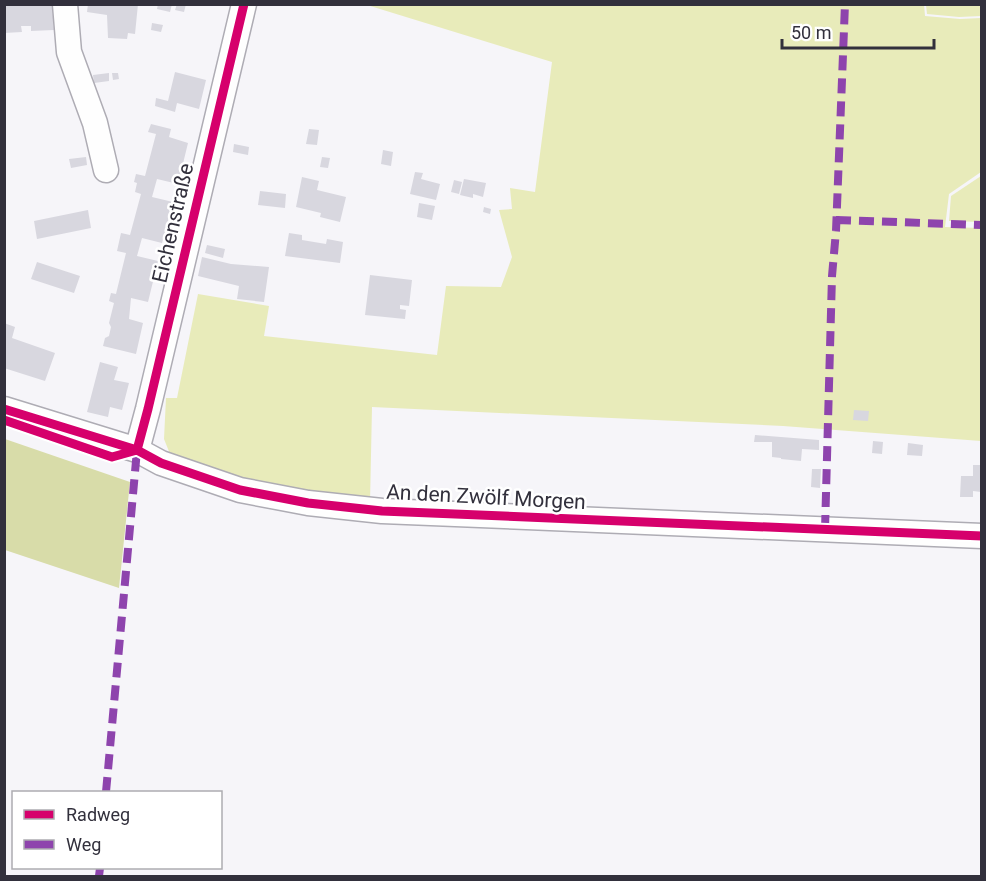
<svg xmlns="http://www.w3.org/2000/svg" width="986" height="881" viewBox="0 0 986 881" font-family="Roboto,sans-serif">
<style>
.green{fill:#e8ebba}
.forest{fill:#d8dca9}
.building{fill:#d8d7df}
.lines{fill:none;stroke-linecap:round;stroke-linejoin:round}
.minor-casing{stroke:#aeacb4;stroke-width:27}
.minor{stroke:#fefefe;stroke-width:24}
.quiet{stroke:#8e44ad;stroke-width:8;stroke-dasharray:15 8;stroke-linecap:butt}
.cycleway-casing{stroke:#fff;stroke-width:13}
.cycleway{stroke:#d6006c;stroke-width:9}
.labels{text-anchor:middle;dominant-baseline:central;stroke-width:5;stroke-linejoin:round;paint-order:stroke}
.street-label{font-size:21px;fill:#32303c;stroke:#fff}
</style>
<rect width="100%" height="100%" fill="#f6f5f9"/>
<!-- green -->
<path class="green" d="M924,4L925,16L960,19L981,18V172L949,194L945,227L981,228V441L783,426L372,407L370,503L268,488L170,454L164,439L166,398H177L198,294L269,306L264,336L437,355L446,286L501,287L512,257L499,210L512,209L510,188L535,192L552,62L367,5Z
M926,5H981V16L959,17L927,14Z
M981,176V222L949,221L951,196Z"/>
<!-- forest -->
<path class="forest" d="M5,439L130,482L119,588L5,550Z"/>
<!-- building -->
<path class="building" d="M4,4H52L54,30L31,31V26H21L22,32L4,33Z
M88,4H138L135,34L128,33L127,39L108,38L107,15L87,12Z
M158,4H172L170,12L157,9Z
M177,4H186L184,12L175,10Z
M152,23L163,25L161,32L151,30Z
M175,72L206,80L199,109L177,103L175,112L155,106L156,98L168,101Z
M109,73V81L94,83L93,75Z
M112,73H118L119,79L113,80Z
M151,124L171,129L169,137L188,143L178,184L157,179L152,197L173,202L162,243L142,238L137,256L158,261L148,302L131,298L129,319L143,323L136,354L103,346L105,338L109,336L111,327L109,323L114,303L109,301L111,293L116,294L126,253L117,251L121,233L130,235L141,194L135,192L137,183L134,182L136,174L145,176L156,134L148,132Z
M309,129L319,130L317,145L306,144Z
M234,144L249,147L248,155L233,152Z
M383,150L393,152L391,166L381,164Z
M86,157L87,165L71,168L69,159Z
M322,157L330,158L328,168L320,167Z
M415,172L423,173L421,179L440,184L436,200L410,194Z
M302,177L319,181L317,190L346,197L340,222L320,217L321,213L296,207Z
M464,179L486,183L483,197L473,194V198L460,195Z
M454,180L462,182L459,194L451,192Z
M260,191L286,194L285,208L258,205Z
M419,203L435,206L432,220L417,217Z
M484,207L491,209L490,214L483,212Z
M88,210L91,228L37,239L34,221Z
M289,233L302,235V240L326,244L327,239L343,242L340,263L285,256Z
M207,245L225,249L223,258L205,253Z
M202,257L231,264L269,267L264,302L237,299L239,286L198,276Z
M37,262L80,276L74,293L31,279Z
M370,275L412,280L409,306L400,305V309L406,310L405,319L365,315Z
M4,323L15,327L12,338L55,353L45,381L4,368Z
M100,362L118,367L114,380L129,383L122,410L110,407L108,417L87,412Z
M854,410L869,411L868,421L853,420Z
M755,435L819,440V450L802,449L801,461L781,459V458L772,457V442H754Z
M873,441L883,442L882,454L872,453Z
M908,443L923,445L922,456L907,455Z
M973,465H981V492L973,491V497H960L961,476H973Z
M812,469H821L820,488L811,487Z"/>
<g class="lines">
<!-- minor casing -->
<g class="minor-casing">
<path id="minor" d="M65,4L69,52L95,123L106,170
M4,409L137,450L161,463L240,490L308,503L382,511L982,536
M137,450L148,409L244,4"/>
</g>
<!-- minor -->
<use href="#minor" class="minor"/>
<!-- quiet -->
<path class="quiet" d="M836,220L982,225
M825,530L832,276L836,231L845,4
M106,792L137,450L132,451
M99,876L100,868"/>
<!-- cycleway casing -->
<g class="cycleway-casing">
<path id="cycleway" d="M4,409L137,450L161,463L240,490L308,503L382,511L982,536
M4,420L112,457L137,450
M137,450L148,409L244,4"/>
</g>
<!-- cycleway -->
<use href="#cycleway" class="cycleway"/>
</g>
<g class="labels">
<!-- street labels -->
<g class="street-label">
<text transform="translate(173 223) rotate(-77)">Eichenstraße</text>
<text transform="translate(486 497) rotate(3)">An den Zwölf Morgen</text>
</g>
</g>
<!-- border -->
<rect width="986" height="881" fill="none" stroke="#32303c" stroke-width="12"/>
<!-- legend -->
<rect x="12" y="791" width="210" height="78" fill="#ffffff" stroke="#adacb1" stroke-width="1.5"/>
<rect x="24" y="810" width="30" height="9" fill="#d6006c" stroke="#adacb1" stroke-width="1.5"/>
<text x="66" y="821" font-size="18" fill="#32303c">Radweg</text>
<rect x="24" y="840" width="30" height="9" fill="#8e44ad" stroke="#adacb1" stroke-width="1.5"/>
<text x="66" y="851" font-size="18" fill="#32303c">Weg</text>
<!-- scale -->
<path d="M782 39v9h152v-9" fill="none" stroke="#32303c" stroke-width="3"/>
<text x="791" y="39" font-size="18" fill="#32303c" stroke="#ffffff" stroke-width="4.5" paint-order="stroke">50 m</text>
</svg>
